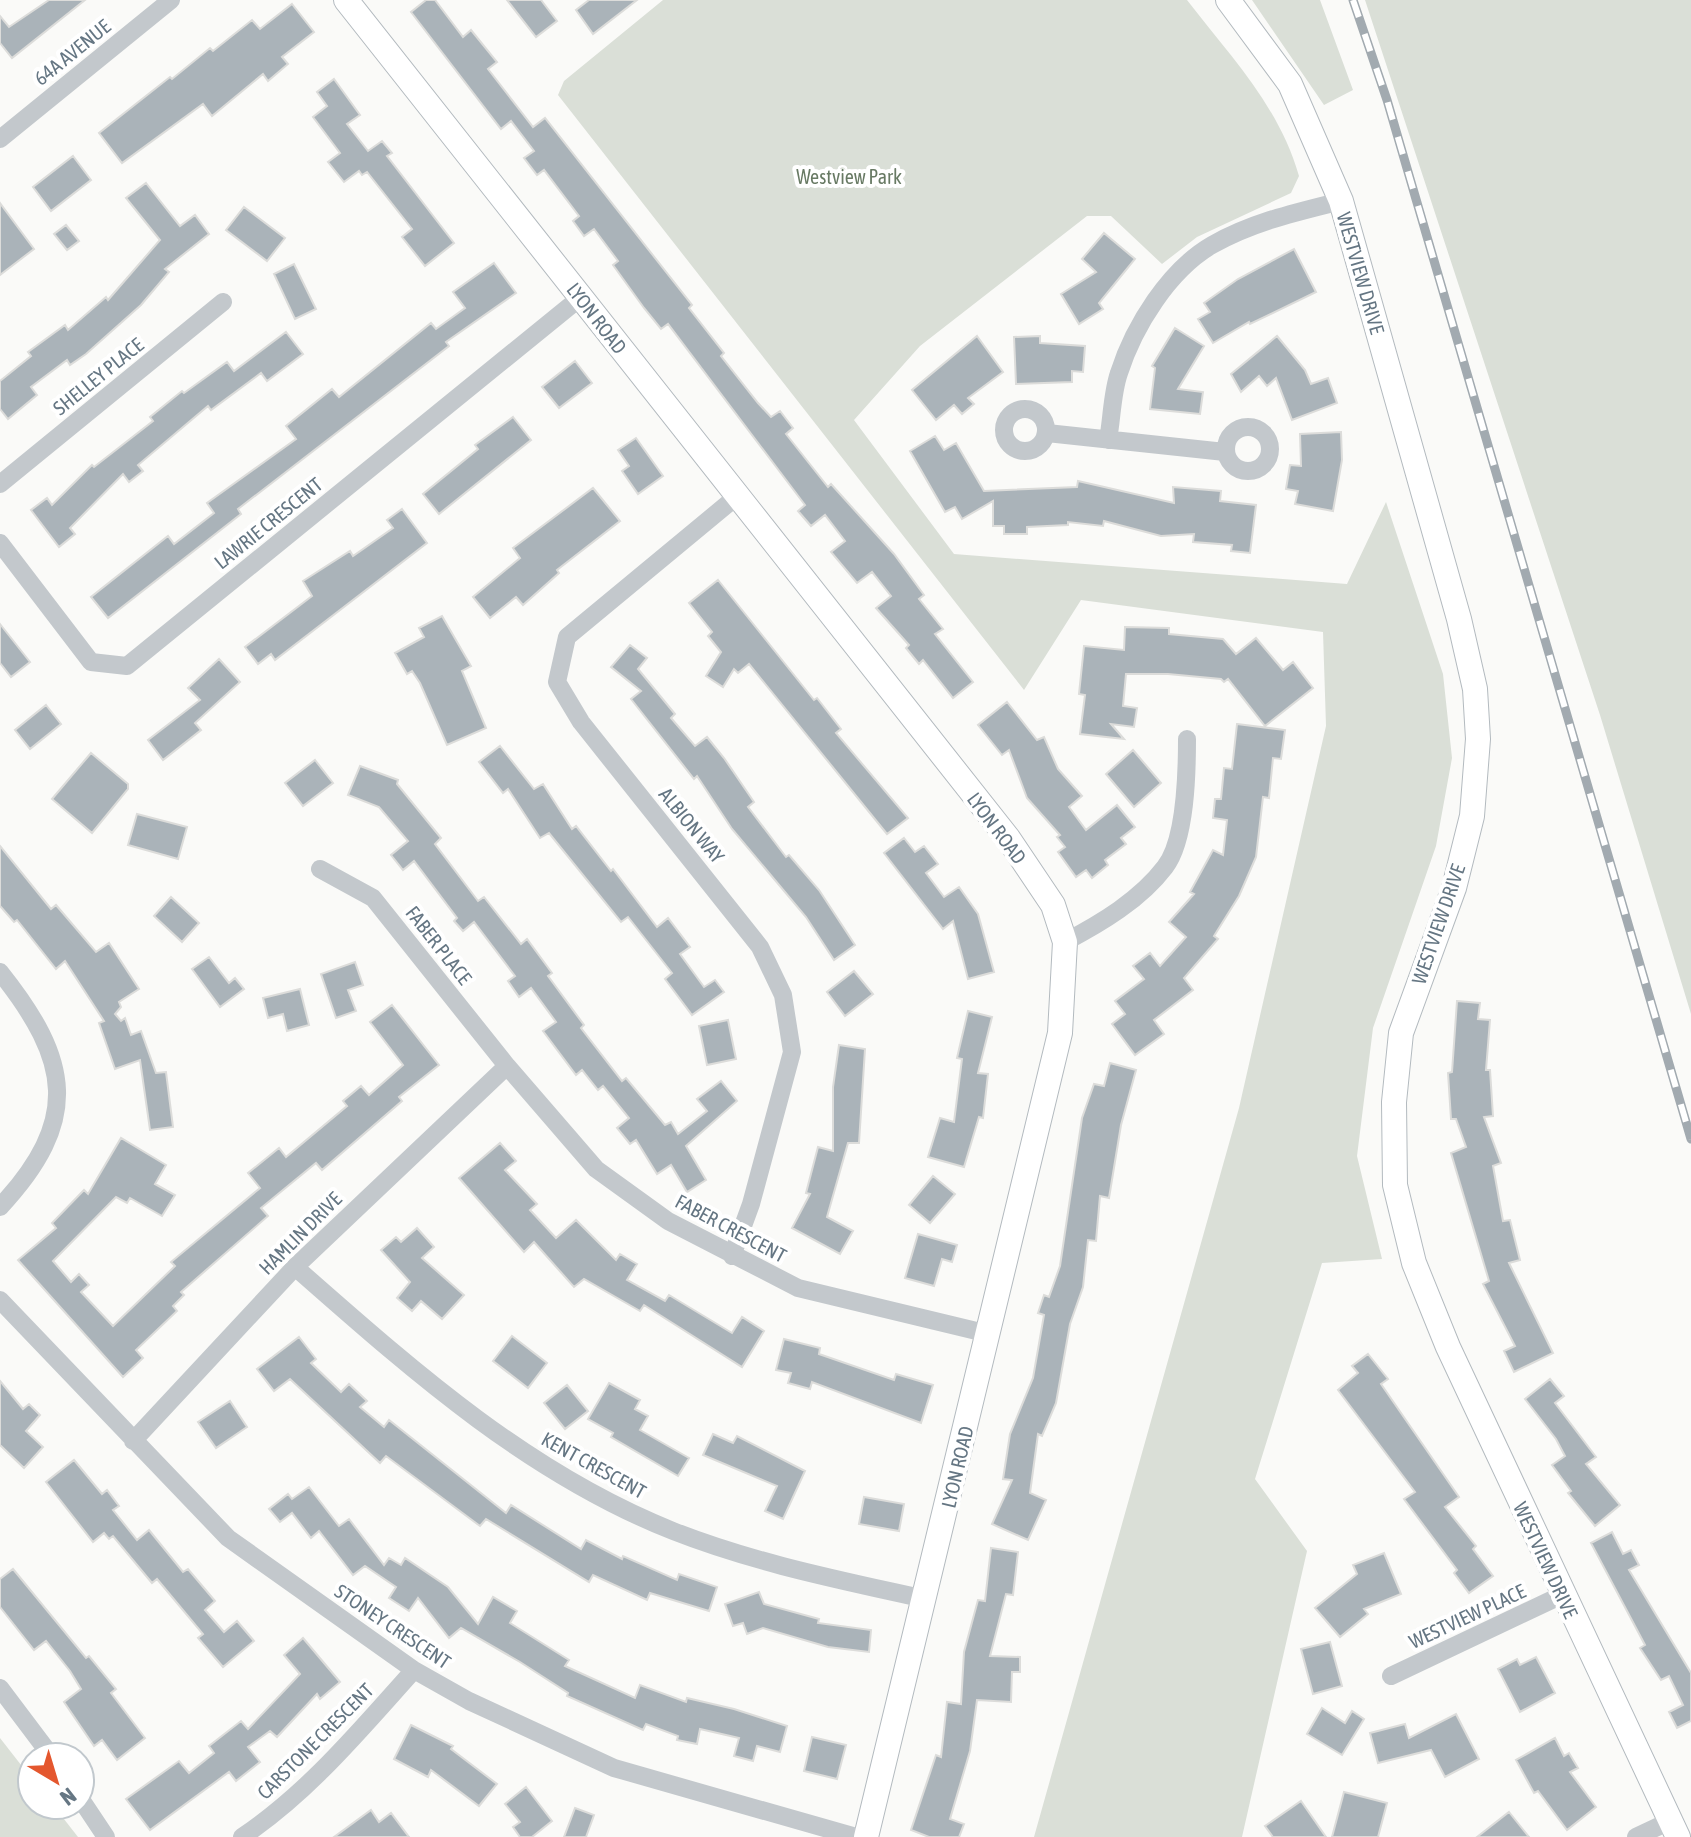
<svg xmlns="http://www.w3.org/2000/svg" width="1691" height="1837" viewBox="0 0 1691 1837" font-family="'Asap Condensed',sans-serif">
<style>
.green{fill:#dadfd7}
.building{fill:#aab3b9;stroke:#dcdcda;stroke-width:2}
.lines{fill:none;stroke-linecap:round;stroke-linejoin:round}
.secondary-casing{stroke:#b3babf;stroke-width:26}
.street{stroke:#c3c8cc;stroke-width:18}
.secondary{stroke:#fff;stroke-width:24}
.rail-casing{stroke:#a2aab0;stroke-width:9}
.rail{stroke:#fff;stroke-width:6;stroke-dasharray:18;stroke-linecap:butt}
.labels{text-anchor:middle;dominant-baseline:central;stroke-width:8;stroke-linejoin:round;paint-order:stroke}
.street-label{font-size:20px;fill:#657683;stroke:#fff}
.park-label{font-size:20px;fill:#687a64;stroke:#fff}
</style>
<rect width="100%" height="100%" fill="#fafaf8"/>
<!-- green -->
<path class="green" d="M663,0H1187C1231,57 1279,106 1299,176L1291,193L1197,237L1162,264L1111,216H1087L920,346L854,420L954,554L1347,584L1386,502L1443,674L1452,758L1436,846L1373,1028L1357,1156L1382,1259L1322,1263L1255,1479L1307,1551L1242,1837H1034L1239,1108L1326,726L1323,632L1081,600L1024,690L558,95L564,81Z
M1252,0H1320L1353,90L1324,105Z
M1365,0H1691V1014L1600,715Z
M0,1738L32,1779V1805H53L78,1837H0Z"/>
<!-- building -->
<path class="building" d="M49,0H85L12,58L0,43V16L9,27Z
M426,0H435L463,37L471,30L497,62L488,69L533,127L545,118L692,305L689,308L724,353L721,356L758,403L771,417L780,411L793,428L786,434L828,487L831,484L894,554L924,595L919,599L943,629L935,634L973,682L953,698L923,660L919,664L906,648L909,645L876,608L891,596L872,572L857,583L831,552L845,541L825,515L811,526L798,511L805,505L668,324L661,329L644,308L613,265L618,261L594,229L584,236L573,221L579,216L544,170L537,175L524,158L534,151L511,121L501,129L411,12Z
M507,0H541L557,21L536,37Z
M589,0H637L593,34L576,10Z
M292,4L314,32L282,57L288,64L268,81L263,74L212,116L203,104L122,163L99,133L170,77L172,79L210,48L213,51L252,20L260,29Z
M334,79L360,115L347,124L368,151L382,141L392,153L387,156L454,243L425,266L402,237L412,229L367,172L362,175L359,171L344,182L328,162L340,153L313,117L327,106L317,92Z
M73,156L91,180L51,211L33,187Z
M146,183L180,226L195,215L209,234L165,269L169,272L141,305L86,354L70,365L67,360L31,387L37,395L8,419L0,409V381L31,356L28,352L65,325L68,330L106,297L108,300L160,240L126,198Z
M0,203L34,249L0,275Z
M244,207L285,238L267,261L226,230Z
M66,225L79,241L67,250L54,234Z
M1104,233L1135,259L1099,303L1103,309L1079,324L1061,294L1096,272L1082,259Z
M1294,249L1316,292L1250,324L1249,322L1213,343L1198,319L1210,312L1204,303L1238,279Z
M494,263L516,293L446,342L449,346L238,509L241,514L108,618L91,597L168,536L174,544L214,513L207,503L296,439L286,426L332,389L339,397L431,323L436,329L465,308L453,292Z
M294,264L316,309L295,319L274,274Z
M1175,328L1204,346L1178,389L1203,392L1200,414L1150,409L1155,368L1152,366Z
M286,332L303,354L267,381L261,373L211,410L208,406L138,465L143,471L129,482L123,474L70,528L75,534L59,547L31,510L47,498L52,505L92,465L94,467L153,421L150,417L182,391L184,393L227,362L234,371Z
M977,336L1003,372L968,398L974,404L962,414L954,405L936,420L912,390Z
M1040,336V343L1085,346L1083,372L1072,371V382L1016,384L1014,337Z
M1277,336L1305,370L1311,384L1328,378L1337,403L1292,420L1276,378L1267,386L1259,376L1241,392L1231,374Z
M575,361L592,383L559,408L542,387Z
M513,417L531,440L439,514L423,494L478,449L475,445Z
M1341,432L1342,460L1333,511L1295,504L1298,491L1286,489L1290,465L1301,466L1300,434Z
M935,436L944,450L956,443L984,491L1077,487L1078,481L1174,503L1173,487L1221,491L1220,501L1256,505L1250,553L1231,551L1232,545L1193,542L1194,534L1161,536L1104,521L1103,526L1068,522V525L1027,527V534H1004V526H993V501L962,519L955,507L945,512L910,451Z
M636,438L663,476L638,494L622,471L629,466L618,450Z
M593,488L620,521L557,570L559,573L523,605L516,597L490,618L473,597L520,558L513,548Z
M402,509L427,543L275,660L271,654L258,664L245,647L312,596L303,581L350,551L353,556L393,528L387,520Z
M718,580L814,700L817,698L841,729L836,733L908,818L887,834L749,664L738,673L734,669L723,687L706,676L721,652L708,636L712,632L689,603Z
M442,616L471,666L462,671L486,728L447,745L420,683L412,671L407,674L395,653L424,637L419,628Z
M0,624L30,662L11,677L0,663Z
M1125,627L1169,628V634L1223,639L1236,654L1256,638L1283,670L1293,662L1313,688L1265,726L1228,679L1224,682L1221,679L1168,674H1126L1123,706L1137,708L1134,727L1111,724L1124,739L1080,734L1085,695L1079,694L1084,646L1124,650Z
M630,645L647,658L638,669L675,714L671,718L695,746L707,737L724,758L754,802L748,807L786,857L789,855L819,890L855,945L834,960L806,917L732,829L697,776L694,779L631,699L641,691L611,667Z
M219,659L240,682L195,723L201,730L163,760L148,740L200,700L188,688Z
M1007,702L1037,740L1044,737L1058,769L1082,796L1069,807L1086,830L1117,805L1135,827L1121,838L1126,844L1105,860L1108,865L1092,878L1086,870L1076,877L1058,852L1065,847L1057,837L1060,835L1027,798L1009,750L1002,755L978,725Z
M46,705L61,724L30,749L15,730Z
M1237,724L1285,730L1281,759L1273,758L1269,798L1263,797L1256,857L1239,896L1214,936L1218,939L1184,978L1193,990L1154,1020L1164,1034L1135,1055L1112,1024L1125,1014L1115,1001L1144,979L1133,966L1150,953L1160,966L1186,937L1169,922L1194,894L1190,892L1213,850L1223,855L1227,820L1213,818L1215,799H1221L1224,768L1232,769Z
M500,746L534,789L543,784L572,829L576,826L611,871L613,869L657,927L668,918L690,947L680,954L704,987L715,980L724,992L692,1015L665,979L672,973L628,917L621,922L549,833L540,838L508,789L503,793L479,762Z
M1133,750L1161,783L1134,807L1106,774Z
M91,753L128,784V789L92,833L52,799Z
M315,760L333,783L303,806L285,783Z
M360,766L398,780L397,784L441,838L435,844L478,901L484,897L521,944L527,939L552,973L548,976L584,1025L581,1028L622,1081L626,1078L665,1125L671,1122L678,1134L707,1111L697,1099L721,1081L737,1101L686,1146L706,1180L687,1192L671,1165L657,1174L636,1140L630,1144L617,1128L629,1118L603,1086L598,1090L582,1070L576,1075L543,1031L556,1022L531,988L519,997L508,981L515,976L474,922L463,931L454,921L457,918L414,861L403,870L391,855L408,841L379,807L348,795Z
M137,814L187,827L178,859L128,845Z
M904,838L915,852L924,846L938,864L926,873L944,897L959,887L978,914L994,972L968,979L953,921L943,929L884,853Z
M0,846L51,909L56,905L96,952L109,943L139,989L119,1002L121,1007L115,1014L121,1021L125,1018L131,1035L141,1031L156,1073L166,1072L173,1127L150,1130L140,1060L115,1069L99,1023L104,1021L65,961L56,969L17,920L14,922L0,906Z
M171,897L199,923L182,942L154,916Z
M209,957L229,983L235,978L244,989L220,1007L192,969Z
M355,962L363,985L348,990L356,1011L336,1018L321,974Z
M854,971L873,994L845,1016L827,992Z
M300,989L309,1025L287,1031L283,1014L268,1018L263,998Z
M1457,1001L1480,1003L1478,1019L1490,1020L1486,1070H1490L1493,1116L1484,1117L1501,1163L1493,1166L1503,1221L1510,1220L1520,1260L1509,1263L1553,1353L1514,1372L1504,1351L1515,1346L1483,1284L1489,1281L1451,1153L1466,1147L1456,1119H1451L1448,1073L1452,1072Z
M392,1005L439,1065L399,1097L402,1101L322,1170L316,1163L261,1208L268,1216L181,1292L184,1295L173,1306L177,1311L136,1350L143,1358L123,1377L18,1260L56,1228L52,1223L84,1190L88,1194L121,1138L166,1165L155,1184L175,1195L162,1216L130,1198L127,1203L116,1197L53,1261L71,1282L79,1274L89,1285L81,1292L113,1326L175,1266L171,1262L260,1188L248,1173L279,1148L286,1157L347,1106L343,1101L361,1086L369,1095L403,1065L370,1022Z
M968,1011L992,1017L978,1073L988,1074L983,1118L979,1117L964,1167L928,1157L940,1118L954,1122L962,1059L957,1058Z
M728,1020L736,1059L707,1065L699,1026Z
M839,1045L865,1049L859,1143H848L827,1217L853,1231L840,1254L792,1228L810,1194L806,1193L818,1147L833,1151V1087Z
M1110,1063L1136,1070L1121,1125L1109,1198L1100,1196L1096,1241L1088,1240L1083,1287L1070,1324L1056,1403L1042,1436L1038,1434L1030,1493L1046,1500L1028,1540L992,1524L1012,1480L1003,1479L1010,1434L1033,1378L1044,1315L1038,1313L1044,1295L1049,1297L1060,1266L1082,1118L1094,1084L1104,1086Z
M500,1143L516,1161L505,1170L537,1204L530,1210L556,1238L576,1220L616,1260L620,1254L637,1264L627,1280L665,1301L669,1295L732,1333L742,1317L764,1331L742,1367L644,1305L640,1311L584,1279L574,1287L534,1242L524,1252L459,1178Z
M933,1176L955,1194L930,1223L909,1205Z
M417,1228L434,1247L422,1258L464,1295L442,1319L421,1301L412,1311L397,1298L410,1282L381,1250L396,1237L401,1242Z
M918,1234L957,1245L952,1262L942,1259L934,1286L905,1278Z
M512,1336L547,1363L528,1388L493,1361Z
M299,1337L316,1359L311,1363L341,1392L349,1384L367,1401L360,1407L384,1427L389,1420L506,1513L511,1505L581,1549L586,1540L622,1559L623,1556L677,1580L679,1574L717,1587L709,1611L650,1593L647,1600L593,1575L589,1582L486,1519L480,1526L386,1456L380,1463L290,1379L274,1391L257,1369Z
M784,1339L820,1348L819,1354L894,1380L896,1374L933,1385L921,1423L812,1382L810,1389L788,1383L791,1373L776,1370Z
M1368,1354L1388,1379L1381,1384L1459,1497L1445,1507L1476,1546L1473,1549L1493,1576L1469,1593L1454,1573L1457,1570L1404,1499L1415,1492L1338,1390L1358,1373L1352,1366Z
M1550,1379L1564,1396L1555,1403L1596,1457L1586,1464L1620,1505L1595,1526L1568,1493L1571,1491L1552,1465L1565,1456L1556,1439L1525,1399Z
M0,1381L23,1409L29,1404L40,1415L26,1431L43,1447L24,1468L0,1445Z
M609,1383L640,1400L635,1409L648,1416L640,1430L689,1458L678,1476L611,1437L613,1433L588,1419Z
M567,1385L588,1411L565,1429L544,1403Z
M230,1401L247,1427L216,1448L198,1422Z
M713,1434L733,1443L737,1436L805,1471L783,1519L765,1511L777,1486L703,1455Z
M74,1460L102,1494L107,1490L119,1506L113,1510L137,1540L149,1530L183,1572L188,1569L215,1601L205,1610L224,1632L237,1621L254,1641L223,1667L198,1638L203,1634L157,1579L152,1583L113,1536L109,1539L104,1533L93,1542L46,1482Z
M309,1487L339,1526L349,1519L384,1565L389,1558L401,1565L405,1558L448,1587L478,1624L493,1597L517,1611L510,1623L569,1660L565,1666L635,1698L640,1685L686,1702L687,1698L734,1709L787,1726L780,1752L757,1746L753,1761L734,1756L739,1738L700,1729L697,1744L677,1740L678,1736L646,1724L643,1730L567,1696L568,1693L520,1662L461,1628L449,1638L418,1598L409,1611L389,1598L396,1587L365,1566L353,1575L319,1531L311,1538L292,1513L280,1522L269,1509L288,1494L292,1499Z
M864,1497L904,1504L899,1531L859,1524Z
M1612,1532L1623,1554L1631,1550L1639,1565L1629,1570L1691,1673V1721L1677,1728L1669,1712L1683,1705L1669,1676L1661,1680L1640,1648L1645,1645L1591,1543Z
M991,1548L1018,1552L1013,1595L1006,1594L990,1656L1020,1657V1672H1012L1011,1702L977,1700L970,1751L950,1819L964,1824L959,1837H929L911,1830L936,1755L941,1757L947,1702L961,1704L964,1652L978,1600L985,1601Z
M1384,1553L1401,1594L1364,1609L1368,1614L1340,1637L1315,1608L1357,1574L1353,1565Z
M13,1569L86,1658L89,1656L116,1689L111,1693L145,1738L117,1760L102,1740L94,1746L64,1702L81,1689L70,1671L46,1641L34,1650L0,1607V1579Z
M759,1592L764,1604L819,1619L818,1623L871,1630L869,1652L828,1647L763,1628L747,1634L743,1623L733,1626L725,1604Z
M303,1638L340,1682L320,1699L317,1694L277,1737L270,1731L248,1747L260,1762L236,1781L229,1772L150,1830L126,1799L179,1761L189,1773L214,1753L209,1746L241,1721L248,1729L300,1674L284,1655Z
M1330,1642L1342,1686L1313,1694L1301,1649Z
M1536,1657L1555,1693L1520,1712L1498,1669L1517,1659L1520,1665Z
M1322,1708L1345,1723L1352,1711L1364,1719L1342,1755L1307,1734Z
M1456,1714L1479,1759L1445,1777L1431,1750L1378,1763L1370,1733L1405,1724L1409,1738Z
M411,1725L453,1746L451,1749L497,1784L479,1806L431,1770L428,1777L394,1759Z
M812,1737L846,1745L837,1779L804,1771Z
M1555,1738L1564,1756L1569,1753L1578,1768L1570,1772L1596,1807L1567,1830L1538,1791L1534,1793L1516,1760Z
M526,1787L552,1821L532,1837H520L513,1827L520,1822L505,1804Z
M1344,1792L1387,1803L1378,1837H1332Z
M1301,1801L1326,1837H1273L1265,1826Z
M575,1808L594,1815L586,1837H564Z
M371,1810L379,1822L391,1813L409,1837H334Z
M1509,1812L1529,1837H1477Z"/>
<g class="lines">
<!-- secondary casing -->
<g class="secondary-casing">
<path id="secondary" d="M346,0L1008,838L1053,905L1065,942L1060,1033L866,1837
M1228,0L1290,84L1341,201L1459,619L1475,689L1478,739L1472,816L1454,888L1401,1033L1394,1102L1395,1185L1414,1263L1448,1347L1678,1837"/>
</g>
<!-- street -->
<path class="street" d="M0,139L171,0
M1004 430a21 21 0 1 1 42 0a21 21 0 1 1-42 0Z
M1226 449a22 22 0 1 1 44 0a22 22 0 1 1-44 0Z
M1047,433L1225,452
M1108,440C1112,418 1112,393 1119,373C1134,326 1169,270 1212,245C1252,222 1297,212 1341,201
M0,484L223,302
M0,543L91,662L127,666L581,297
M320,869L373,898L507,1066L596,1169L668,1221L798,1288L989,1334
M1065,942C1101,923 1140,900 1165,867C1186,840 1187,772 1187,739
M0,972C71,1061 81,1120 0,1207
M732,1256L751,1204L792,1052L783,995L760,947L581,722L557,682L567,637L736,497
M295,1267C411,1369 527,1473 673,1531C754,1563 840,1580 925,1599
M0,1300L228,1538L414,1670L469,1701L614,1768L856,1837
M133,1441L295,1267L507,1066
M1391,1676L1562,1595
M0,1688L52,1757
M80,1798L106,1837
M242,1837C309,1792 360,1730 414,1670
M1636,1837L1670,1821"/>
<!-- secondary -->
<use href="#secondary" class="secondary"/>
<!-- rail casing -->
<g class="rail-casing">
<path id="rail" d="M1353,0L1387,100L1691,1139"/>
</g>
<!-- rail -->
<use href="#rail" class="rail"/>
</g>
<g class="labels">
<!-- street labels -->
<g class="street-label">
<text transform="translate(72 52) rotate(-39)">64A AVENUE</text>
<text transform="translate(1361 273) rotate(74)">WESTVIEW DRIVE</text>
<text transform="translate(597 318) rotate(52)">LYON ROAD</text>
<text transform="translate(98 376) rotate(-39)">SHELLEY PLACE</text>
<text transform="translate(268 523) rotate(-39)">LAWRIE CRESCENT</text>
<text transform="translate(692 825) rotate(51)">ALBION WAY</text>
<text transform="translate(997 828) rotate(53)">LYON ROAD</text>
<text transform="translate(1438 924) rotate(-71)">WESTVIEW DRIVE</text>
<text transform="translate(439 945) rotate(52)">FABER PLACE</text>
<text transform="translate(731 1228) rotate(28)">FABER CRESCENT</text>
<text transform="translate(300 1233) rotate(-45)">HAMLIN DRIVE</text>
<text transform="translate(594 1465) rotate(29)">KENT CRESCENT</text>
<text transform="translate(957 1467) rotate(-77)">LYON ROAD</text>
<text transform="translate(1546 1560) rotate(65)">WESTVIEW DRIVE</text>
<text transform="translate(1467 1616) rotate(-25)">WESTVIEW PLACE</text>
<text transform="translate(393 1626) rotate(34)">STONEY CRESCENT</text>
<text transform="translate(315 1741) rotate(-45)">CARSTONE CRESCENT</text>
</g>
<!-- park labels -->
<g class="park-label">
<text x="849" y="176">Westview Park</text>
</g>
</g>
<!-- north arrow -->
<g transform="translate(56 1781) rotate(142)"><circle r="38" fill="#ffffff" stroke="#c1c8cd" stroke-width="2"/>
<path d="M0-6L14 30L0 20L-14 30Z" fill="#e4572e"/>
<text y="-12" font-size="22" font-weight="bold" text-anchor="middle" fill="#657683">N</text>
</g>
</svg>
